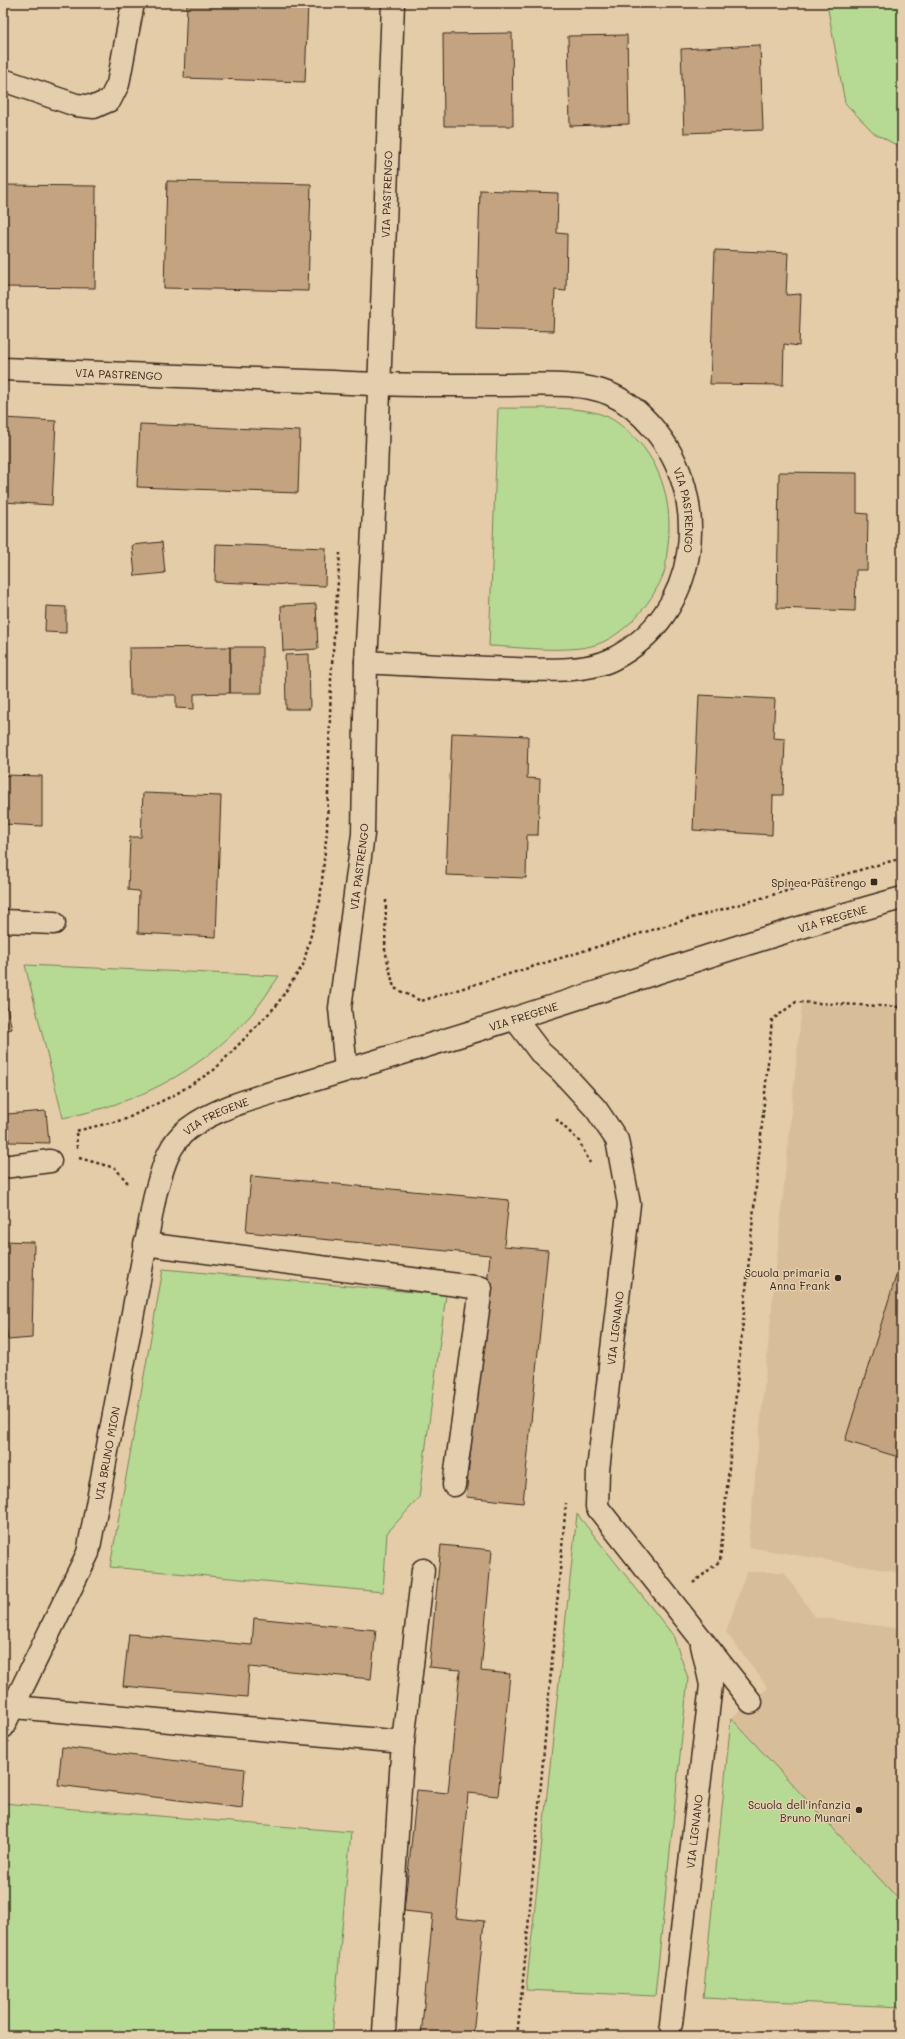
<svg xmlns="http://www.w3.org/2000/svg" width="905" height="2039" viewBox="0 0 905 2039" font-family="Mali,sans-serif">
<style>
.built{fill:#d8bd99}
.green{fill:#b6d993;stroke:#788258}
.building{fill:#c4a480;stroke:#3b2a1e}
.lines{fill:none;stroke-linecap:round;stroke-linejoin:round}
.minor-casing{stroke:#3b2a1e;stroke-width:25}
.path{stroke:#3b2a1e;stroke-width:2.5;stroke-dasharray:3 3;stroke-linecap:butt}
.minor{stroke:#e3cead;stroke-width:22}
.poi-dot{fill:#3b2a1e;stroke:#e3cead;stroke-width:1.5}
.labels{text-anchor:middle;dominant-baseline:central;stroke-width:3;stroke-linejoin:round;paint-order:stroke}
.street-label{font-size:11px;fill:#3b2a1e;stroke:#e3cead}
.poi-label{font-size:11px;fill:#3b2a1e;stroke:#e3cead;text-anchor:end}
</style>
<rect width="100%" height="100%" fill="#e5cca8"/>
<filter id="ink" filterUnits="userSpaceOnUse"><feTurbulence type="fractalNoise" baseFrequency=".025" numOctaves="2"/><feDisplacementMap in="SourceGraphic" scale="8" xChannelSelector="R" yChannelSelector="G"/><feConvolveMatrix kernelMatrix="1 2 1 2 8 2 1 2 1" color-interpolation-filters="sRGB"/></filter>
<g filter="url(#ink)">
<!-- built -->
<path class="built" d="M802,1004L902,1009V1573L748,1547Z
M746,1572H784L815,1617L902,1629V1903L731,1718L768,1688L726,1632Z"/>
<!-- green -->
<path class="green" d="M823,3H902V148L874,133L845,103L827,4Z
M498,408C527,409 578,405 603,415C616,419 630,433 639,442C666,473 673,513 667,552C666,559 666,567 664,573C653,601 630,629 603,642C576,655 520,647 489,646Z
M25,965L279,976C270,989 261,1004 250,1016C198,1073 138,1103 63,1118Z
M163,1269L446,1295L419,1498L387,1533L383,1592L110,1567Z
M577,1514L673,1635L688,1678L655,1996L526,1990Z
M731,1718L902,1903V2007L703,1998Z
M3,1803L351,1832L332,2036H3Z"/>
<!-- building -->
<path class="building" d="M187,3H308L305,82L184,78Z
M512,33L513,126H444L443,34Z
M627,35L629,124L570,126L568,36Z
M760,45L763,130L684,133L681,49Z
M167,181L311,184L308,291L164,288Z
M3,185L96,186L95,288L3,287Z
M480,190L558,193L557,233L567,234L566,291L555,290L553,331L476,329Z
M715,250L788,253L786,295L801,294L799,346L784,344L783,385L710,384Z
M3,418L56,421L52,505L3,502Z
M140,424L300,431L298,493L137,487Z
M779,472L857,473V513L868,514L867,570H856L855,611L777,608Z
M162,542L165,573L135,576L132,545Z
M216,544L326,548L325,586L215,582Z
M316,604L318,649L283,651L281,606Z
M46,606L66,607V633L45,632Z
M230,647H262V693H230Z
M230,647V693L194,694V709L176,708V695H130L129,648Z
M309,654L310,709H286L285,655Z
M699,695L775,699L773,738L785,739L783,795H773L772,835L693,830Z
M452,733L528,736L527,778L540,779L538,835H527L526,878L446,875Z
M3,775L42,776V826L3,824Z
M143,793L221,796L216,937L138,933L139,891L128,890L130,837H141Z
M3,991L12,1029L3,1031Z
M46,1111L49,1143L9,1142L7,1114Z
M251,1176L509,1200L504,1246L548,1250L523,1503L466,1497L490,1255L246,1232Z
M3,1241L34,1242L32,1338L8,1340L6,1328H3Z
M896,1276L902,1277V1458L845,1441Z
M441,1545L492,1550L481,1671L510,1674L498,1796L468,1793L456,1918L484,1921L473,2036H421L433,1914L404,1911L417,1790L448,1793L460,1670L429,1667Z
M254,1618L376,1630L371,1679L249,1667L247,1697L123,1686L129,1634L252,1645Z
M62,1747L245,1769L242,1808L58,1785Z"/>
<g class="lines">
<!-- minor casing -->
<g class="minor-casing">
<g id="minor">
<path d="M3,80L76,105L94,107L110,100L118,84L133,3"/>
<path id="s1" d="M3,369L333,382C389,386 444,385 500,385C533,385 580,381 610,394C626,401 642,415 653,428C714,499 699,615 613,659C582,675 525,669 490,668C449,666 408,665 366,662"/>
<path d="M3,921L54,923"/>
<path d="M515,1019L540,1052L561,1071L596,1109L617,1140L629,1204L598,1470L597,1507L751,1702"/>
<path id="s2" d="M346,1070L340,1008L363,834L366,662L376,474L393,3"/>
<path d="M3,1167L50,1161"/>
<path d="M145,1244L481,1288L454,1485"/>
<path d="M14,1707L403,1742L384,2032"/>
<path id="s3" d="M3,1727L88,1553L155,1195C162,1171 167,1145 188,1129C215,1108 258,1097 291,1087C336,1073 381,1060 426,1046C585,998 742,942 902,898"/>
<path d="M403,1742L423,1570"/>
<path id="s4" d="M671,2024L711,1685L702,1645"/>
</g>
</g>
<!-- path -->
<path class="path" d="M386,900L385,950L394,988L421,1001L681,921L902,858
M556,1119L579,1141L590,1163
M77,1148L76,1131L126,1119L176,1094L214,1070L276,1006L303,965L320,901L327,830L331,679L340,553
M79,1158L115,1168L128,1183
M693,1583L720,1561L772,1020L796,1002L902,1007
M517,2036L526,1951L566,1503"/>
<!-- minor -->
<use href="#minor" class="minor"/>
</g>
</g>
<!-- markers -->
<g class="poi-dot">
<rect x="870" y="878" width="8" height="8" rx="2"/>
<circle cx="838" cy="1278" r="4"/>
<circle cx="859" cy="1810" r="4"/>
</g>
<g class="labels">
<!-- street labels -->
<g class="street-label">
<text stroke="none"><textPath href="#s2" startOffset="878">VIA PASTRENGO</textPath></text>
<text stroke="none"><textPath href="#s1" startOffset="116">VIA PASTRENGO</textPath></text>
<text stroke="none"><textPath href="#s1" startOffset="754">VIA PASTRENGO</textPath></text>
<text stroke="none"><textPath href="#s2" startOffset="205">VIA PASTRENGO</textPath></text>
<text stroke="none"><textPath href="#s3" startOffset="1312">VIA FREGENE</textPath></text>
<text stroke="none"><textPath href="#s3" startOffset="988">VIA FREGENE</textPath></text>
<text stroke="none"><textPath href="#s3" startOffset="664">VIA FREGENE</textPath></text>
<text transform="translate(615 1328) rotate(-83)">VIA LIGNANO</text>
<text stroke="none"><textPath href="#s3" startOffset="295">VIA BRUNO MION</textPath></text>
<text stroke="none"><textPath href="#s4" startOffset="194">VIA LIGNANO</textPath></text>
</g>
<!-- poi labels -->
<g class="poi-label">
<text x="866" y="882">Spinea Pastrengo</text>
<text x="830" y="1272">Scuola primaria<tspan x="830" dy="13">Anna Frank</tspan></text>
<text x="851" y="1804">Scuola dell'infanzia<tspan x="851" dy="13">Bruno Munari</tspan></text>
</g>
</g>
<!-- margin -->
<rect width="905" height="2039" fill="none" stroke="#e3cead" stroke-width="16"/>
<rect x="8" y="8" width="889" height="2023" fill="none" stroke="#3b2a1e" stroke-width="1.5" filter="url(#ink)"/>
</svg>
